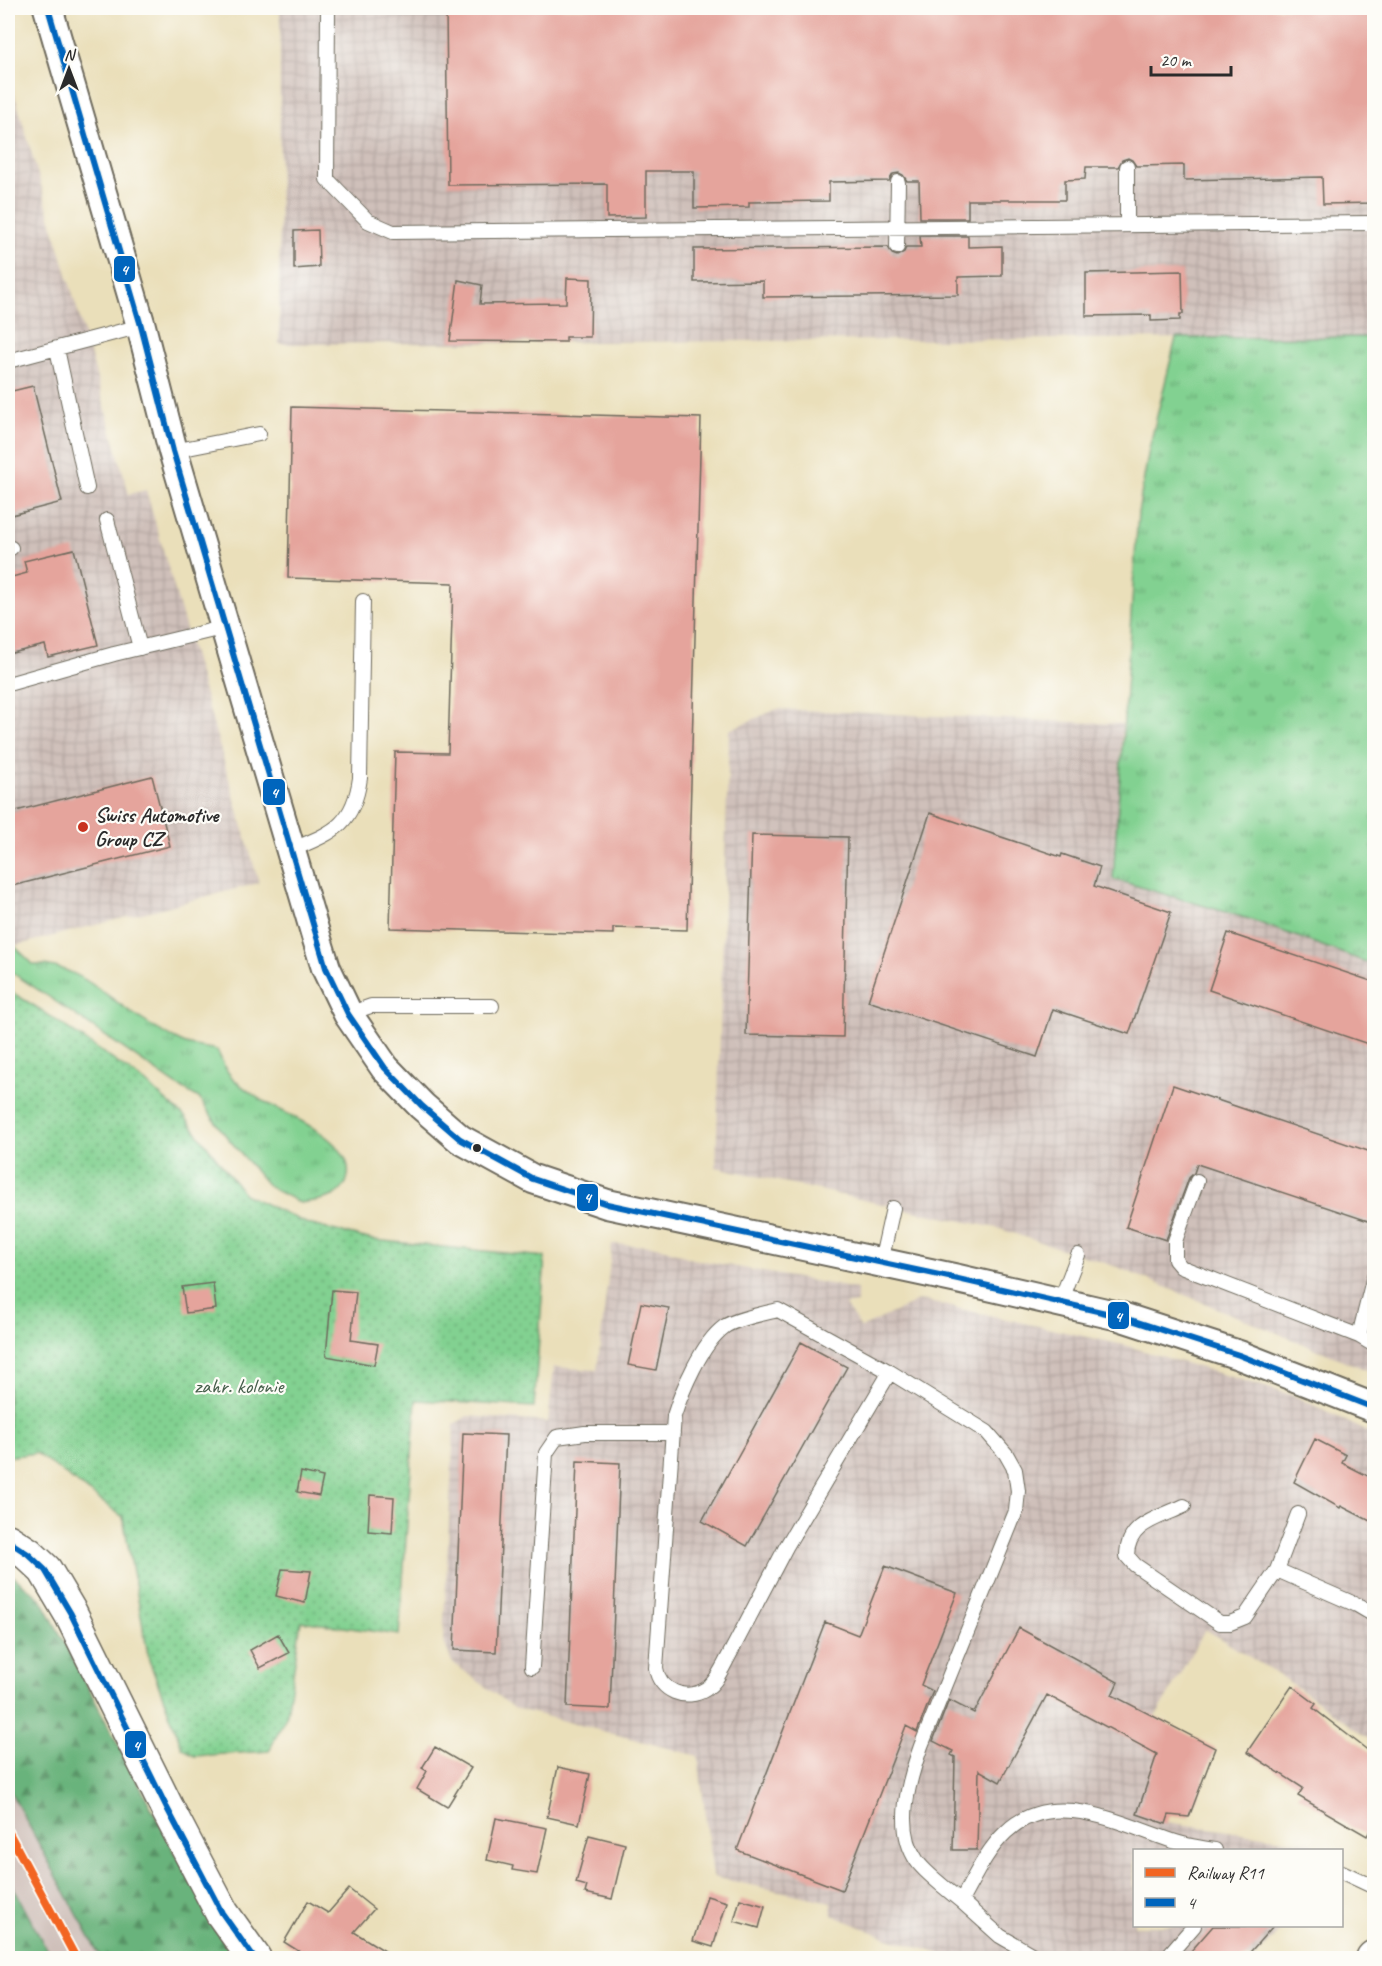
<svg xmlns="http://www.w3.org/2000/svg" width="1382" height="1966" viewBox="0 0 1382 1966" font-family="Caveat,sans-serif">
<style>
.industrial{fill:url(#industrial-grid)}
.railway{fill:#cfc0ba}
.grass{fill:url(#grass-tufts);stroke:#567e5e;stroke-width:1.5}
.forest{fill:url(#forest-firs);stroke:#4a6f53;stroke-width:1.5}
.garden{fill:url(#garden-dots);stroke:#567e5e;stroke-width:1.5}
.building{fill:#e5a49c}
.lines{fill:none;stroke-linecap:round;stroke-linejoin:round}
.service-casing{stroke:#6e6a5d;stroke-width:16}
.minor-casing{stroke:#6e6a5d;stroke-width:32}
.tertiary-casing{stroke:#6e6a5d;stroke-width:36}
.service{stroke:#fff;stroke-width:14}
.minor{stroke:#fff;stroke-width:28}
.tertiary{stroke:#fff;stroke-width:33}
.bus-1-casing{stroke:#fdfcf7;stroke-width:10}
.bus-1{stroke:#0065bd;stroke-width:6}
.rail-1-casing{stroke:#fdfcf7;stroke-width:12}
.rail-1{stroke:#f26522;stroke-width:8}
.poi-dot{fill:#c8321e;stroke:#fdfcf7;stroke-width:2}
.bus-dot{fill:#2b2b2b;stroke:#fdfcf7;stroke-width:2}
.labels{text-anchor:middle;dominant-baseline:central;stroke-width:4.5;stroke-linejoin:round;paint-order:stroke}
.poi-label{font-size:21px;font-weight:bold;fill:#2b2b2b;stroke:#fdfcf7;text-anchor:start}
.park-label{font-size:21px;fill:#455d4a;stroke:#fdfcf7}
.line-badge{stroke:#fdfcf7;stroke-width:2}
.badge-label{font-size:16px;text-anchor:middle;font-weight:bold;fill:#fff}
</style>
<defs>
<pattern id="industrial-grid" width="8" height="8" patternUnits="userSpaceOnUse" patternTransform="scale(1.5)"><rect width="8" height="8" fill="#cfc0ba"/><path d="M0 4h8M4 0v8" fill="none" stroke="#b2a5a0"/></pattern>
<pattern id="grass-tufts" width="24" height="20" patternUnits="userSpaceOnUse" patternTransform="scale(1.5)"><rect width="24" height="20" fill="#82d191"/><path d="M3 7l-1-3M5 7V3M7 7l1-3M15 17l-1-3M17 17v-4M19 17l1-3" fill="none" stroke="#6baa77"/></pattern>
<pattern id="forest-firs" width="22" height="20" patternUnits="userSpaceOnUse" patternTransform="scale(1.5)"><rect width="22" height="20" fill="#69b37b"/><path d="M5 1l3.5 6h-7zM16 11l3.5 6h-7z" fill="#579265"/></pattern>
<pattern id="garden-dots" width="8" height="8" patternUnits="userSpaceOnUse" patternTransform="scale(1.5)"><rect width="8" height="8" fill="#82d191"/><path d="M2 2h.1M6 6h.1" fill="none" stroke="#6baa77" stroke-width="1.8" stroke-linecap="round"/></pattern>
</defs>
<rect width="100%" height="100%" fill="#fdfcf7"/>
<filter id="ink" filterUnits="userSpaceOnUse"><feTurbulence type="fractalNoise" baseFrequency=".0167" numOctaves="2"/><feDisplacementMap in="SourceGraphic" scale="12" xChannelSelector="R" yChannelSelector="G"/><feConvolveMatrix kernelMatrix="1 2 1 2 8 2 1 2 1" color-interpolation-filters="sRGB"/></filter>
<filter id="wash" filterUnits="userSpaceOnUse"><feTurbulence type="fractalNoise" baseFrequency=".008" numOctaves="4" result="noise"/><feDisplacementMap in="SourceGraphic" scale="24" xChannelSelector="R" yChannelSelector="G"/><feGaussianBlur stdDeviation="1.35" result="paint"/><feColorMatrix in="noise" values="0 0 0 0 0 0 0 0 0 0 0 0 0 0 0 0 0 1.4 0 .05"/><feComposite in="paint" operator="in"/></filter>
<g filter="url(#wash)">
<rect width="100%" height="100%" fill="#eadfba"/>
<!-- industrial -->
<path class="industrial" d="M280,8H1374V337L279,344Z
M8,72L90,353L129,494L146,490L259,883L14,946L8,940Z
M777,709L1122,724L1114,879L1249,919L1374,965V1373L1117,1267L997,1228L908,1210L716,1167L729,730Z
M612,1244L657,1246L693,1259L857,1289V1303L845,1305L861,1328L920,1300L1124,1345L1295,1396L1374,1435V1742L1294,1685L1205,1629L1156,1717L1215,1750L1190,1817L1169,1814L1166,1822L1312,1843L1324,1850H1134V1926H1284L1255,1958H953L885,1937L832,1915L831,1902L713,1877L698,1756L514,1708L452,1662L443,1640L454,1425L467,1416L548,1422L554,1367L597,1370Z"/>
<!-- railway -->
<path class="railway" d="M8,1787L29,1825L101,1958H51L8,1877Z"/>
<!-- grass -->
<path class="grass" d="M1374,337V965L1249,919L1113,879L1138,513L1149,449L1176,338Z
M8,940L34,965C72,963 99,990 128,1010C144,1022 163,1033 181,1042C191,1047 205,1047 217,1050C221,1058 224,1068 230,1075C236,1083 250,1092 258,1098C283,1114 354,1138 348,1176C344,1200 319,1200 300,1203L269,1187L222,1131L199,1098L175,1084L49,997L8,970Z"/>
<!-- forest -->
<path class="forest" d="M13,1576L42,1600L173,1849L242,1958H101L8,1787V1577Z
M8,1877L51,1958H8Z"/>
<!-- garden -->
<path class="garden" d="M8,990L41,1010L145,1082L185,1117L244,1194L308,1224L373,1240L545,1257L534,1407L416,1400L399,1635L301,1621L287,1714L269,1751L194,1756L182,1747L149,1660L123,1517L36,1453L8,1457Z"/>
<g id="blocks">
<!-- building -->
<path class="building" d="M446,8H1374V203L1323,204L1322,177L1184,180V165L1136,166L1132,160L1128,158L1122,160L1118,167H1086L1085,179L1065,180V200H968V218H920L919,181H907L903,175L899,173L893,174L889,181L829,182V201L749,202V207L694,208V171H646V217L607,218V184L448,185Z
M318,230L319,267L294,269V231Z
M920,236H968V247L1002,246V276L958,277V295L763,297V281L694,282V249L888,247L892,254L897,256L904,252L906,247H921Z
M1182,271L1183,314H1180V320L1151,321V315L1086,316V273Z
M567,278L591,279L590,337H566V342L450,341L458,280L482,285L480,304L566,303Z
M33,386L62,502L8,516V392Z
M292,407L701,418L687,930L613,928V934L390,928L395,752L448,753L453,583L288,578Z
M74,549L98,645L48,657L45,645L8,654V578L27,573L24,561Z
M152,776L170,846L8,887V813Z
M930,813L1061,857L1062,854L1100,867L1094,886L1171,912L1129,1034L1053,1009L1037,1057L868,1001Z
M752,835L848,837L843,1037L746,1035Z
M1228,933L1374,982V1046L1209,990Z
M1173,1085L1374,1153V1223L1197,1164L1194,1173L1189,1178L1166,1240L1126,1227Z
M213,1283L216,1309L186,1313L182,1287Z
M332,1290L356,1292L351,1340L378,1344L374,1365L326,1356Z
M641,1303L669,1308L656,1370L628,1365Z
M801,1342L847,1367L747,1546L702,1521Z
M463,1433L506,1435L496,1652L454,1650Z
M1315,1439L1346,1455L1342,1463L1374,1479V1523L1341,1506L1340,1508L1294,1482Z
M577,1461L620,1463L610,1709L567,1707Z
M301,1472L323,1477L319,1496L297,1492Z
M370,1495L394,1497L392,1533L368,1531Z
M885,1566L957,1593L921,1685L933,1691L917,1732L906,1726L842,1890L737,1850L825,1622L858,1635Z
M282,1569L311,1571L305,1603L276,1596Z
M1019,1628L1118,1682L1112,1695L1215,1748L1189,1817L1169,1815L1166,1824L1137,1814L1157,1754L1047,1695L1000,1782L979,1770L977,1850H953L955,1757L951,1755L953,1751L933,1741L949,1700L974,1713Z
M278,1634L289,1653L260,1668L250,1650Z
M1292,1686L1316,1704L1313,1708L1374,1755V1823L1367,1836L1298,1796L1303,1788L1247,1752Z
M435,1747L471,1768L447,1807L417,1789L427,1771L422,1768Z
M558,1767L590,1774L579,1824L547,1817Z
M496,1818L547,1828L537,1874L512,1870L513,1866L487,1860Z
M589,1835L625,1844L612,1899L585,1893L587,1886L576,1883Z
M349,1889L374,1909L354,1932L398,1959H311L284,1942L308,1901L328,1913Z
M707,1896L727,1902L713,1947L693,1941Z
M740,1899L765,1906L759,1928L734,1921Z
M1213,1926H1273L1244,1959H1184Z"/>
</g>
</g>
<g filter="url(#ink)">
<use href="#blocks" fill-opacity="0" stroke="#6e6a5d" stroke-width="1.5"/>
<g class="lines">
<!-- service casing -->
<g class="service-casing">
<path id="service" d="M328,8L327,179L368,221L393,232L1374,223
M1127,167V225
M897,247L898,182
M57,349L87,488
M8,361L141,326
M173,451L259,434
M107,520L140,648
M8,549L11,548
M8,684L114,654L226,627
M289,851C330,833 353,828 360,778L363,601
M348,1014L371,1006H492
M1197,1181L1175,1241V1260L1181,1267L1359,1336L1374,1345
M881,1262L893,1208
M1060,1302L1078,1255
M1359,1336L1374,1276
M890,1372L786,1547L723,1667C718,1676 714,1684 706,1689C686,1702 659,1691 656,1668L674,1416C682,1390 702,1343 724,1327C732,1320 766,1313 778,1310L890,1372L987,1432L1006,1454L1015,1470L1018,1491L1016,1511L921,1746C909,1780 894,1828 917,1861C924,1872 950,1892 961,1901C974,1878 986,1851 1006,1832C1056,1784 1129,1829 1183,1844C1193,1847 1204,1848 1215,1850
M1184,1506C1159,1518 1127,1523 1127,1556L1135,1565L1220,1623H1230L1245,1617L1277,1570L1298,1514
M1277,1570L1357,1605L1374,1615
M532,1667L546,1453L557,1437L585,1433H673
M1342,1872L1374,1887
M961,1901L1000,1936L1038,1958
M1166,1958L1194,1926"/>
</g>
<!-- minor casing -->
<g class="minor-casing">
<path id="minor" d="M48,8L141,326L173,451L316,936L326,968L348,1014L385,1068L422,1106L460,1139L533,1179L607,1204L958,1279L1119,1316L1239,1355L1374,1408"/>
</g>
<!-- tertiary casing -->
<g class="tertiary-casing">
<path id="tertiary" d="M8,1541L28,1554L45,1570L71,1614L167,1808L222,1913L254,1958
M1373,1958L1374,1957"/>
</g>
<!-- service -->
<use href="#service" class="service"/>
<!-- minor -->
<use href="#minor" class="minor"/>
<!-- tertiary -->
<use href="#tertiary" class="tertiary"/>
<!-- bus-1 casing -->
<g class="bus-1-casing">
<path id="bus-1" d="M48,8L141,326L173,451L326,968L348,1014L385,1068L422,1106L460,1139L533,1179L607,1204L958,1279L1119,1316L1239,1355L1374,1408
M8,1541L28,1554L45,1570L71,1614L167,1808L222,1913L254,1958"/>
</g>
<!-- bus-1 -->
<use href="#bus-1" class="bus-1"/>
<!-- rail-1 casing -->
<g class="rail-1-casing">
<path id="rail-1" d="M8,1831L76,1958"/>
</g>
<!-- rail-1 -->
<use href="#rail-1" class="rail-1"/>
</g>
</g>
<!-- markers -->
<circle class="poi-dot" cx="83" cy="827" r="6"/>
<circle class="bus-dot" cx="477" cy="1148" r="5"/>
<g class="labels">
<!-- poi labels -->
<g class="poi-label">
<text x="95" y="815">Swiss Automotive<tspan x="95" dy="24">Group CZ</tspan></text>
</g>
<!-- park labels -->
<g class="park-label">
<text x="239" y="1386">zahr. kolonie</text>
</g>
</g>
<g class="line-badge">
<rect x="113" y="255" width="23" height="28" rx="6" fill="#0065bd"/>
<rect x="262" y="778" width="24" height="28" rx="6" fill="#0065bd"/>
<rect x="576" y="1183" width="23" height="29" rx="6" fill="#0065bd"/>
<rect x="1107" y="1301" width="23" height="29" rx="6" fill="#0065bd"/>
<rect x="124" y="1730" width="23" height="29" rx="6" fill="#0065bd"/>
</g>
<g class="badge-label">
<text x="124" y="275">4</text>
<text x="274" y="798">4</text>
<text x="587" y="1203">4</text>
<text x="1118" y="1322">4</text>
<text x="136" y="1751">4</text>
</g>
<!-- margin -->
<rect width="1382" height="1966" fill="none" stroke="#fdfcf7" stroke-width="30"/>
<!-- legend -->
<rect x="1133" y="1849" width="210" height="78" fill="#fdfcf7" stroke="#a9a8a5" stroke-width="1.5"/>
<rect x="1145" y="1868" width="30" height="9" fill="#f26522" stroke="#a9a8a5" stroke-width="1.5"/>
<text x="1187" y="1879" font-size="18" fill="#2b2b2b">Railway R11</text>
<rect x="1145" y="1898" width="30" height="9" fill="#0065bd" stroke="#a9a8a5" stroke-width="1.5"/>
<text x="1187" y="1909" font-size="18" fill="#2b2b2b">4</text>
<!-- north arrow -->
<g transform="translate(69 69)" stroke="#fdfcf7" stroke-width="4.5" paint-order="stroke">
<path d="M0-4.5L10 22L0 15L-10 22Z" fill="#2b2b2b"/>
<text y="-9" font-size="16" font-weight="bold" text-anchor="middle" fill="#2b2b2b">N</text>
</g>
<!-- scale -->
<path d="M1151 66v9h80v-9" fill="none" stroke="#2b2b2b" stroke-width="3"/>
<text x="1160" y="66" font-size="18" fill="#2b2b2b" stroke="#fdfcf7" stroke-width="4.5" paint-order="stroke">20 m</text>
</svg>
